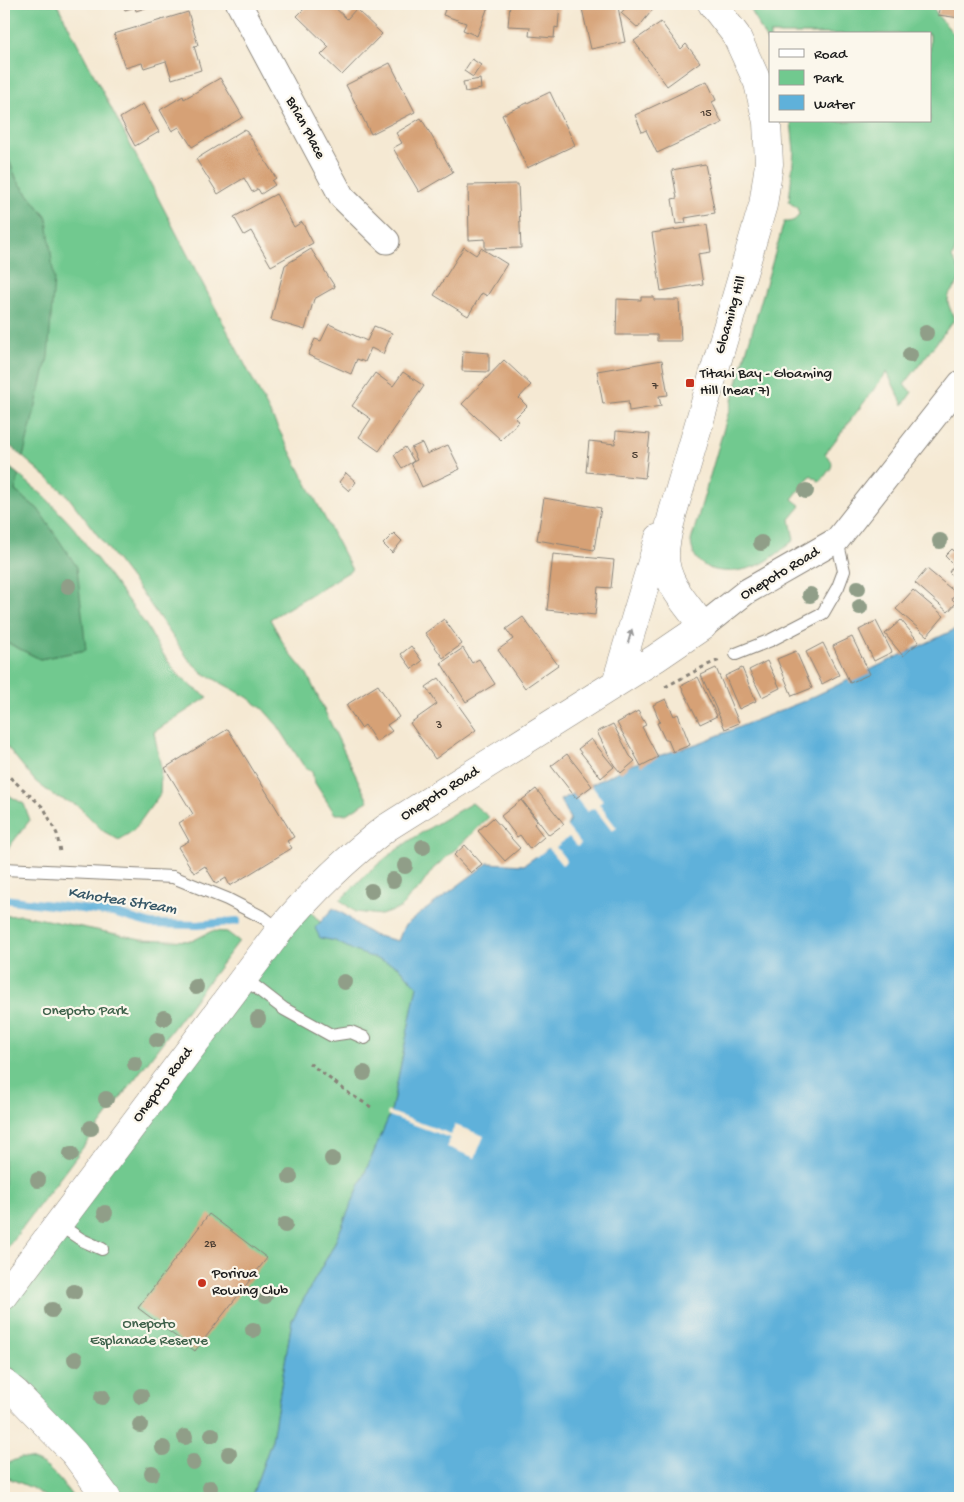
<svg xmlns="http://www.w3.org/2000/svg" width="964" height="1502" viewBox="0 0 964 1502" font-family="'Gochi Hand',sans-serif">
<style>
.green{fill:#71c98f;stroke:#467256}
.forest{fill:#5cad7a;stroke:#3c644b}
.water{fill:#5fb1da;stroke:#3e667b}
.pier{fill:#f5e9d3}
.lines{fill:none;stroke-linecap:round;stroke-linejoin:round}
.stream{stroke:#5fb1da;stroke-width:8}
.building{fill:#d6a176}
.service-casing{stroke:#888278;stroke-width:14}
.minor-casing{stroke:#888278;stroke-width:27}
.tertiary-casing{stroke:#888278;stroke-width:29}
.secondary-casing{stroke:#888278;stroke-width:29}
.path{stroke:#888278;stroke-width:3;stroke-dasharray:4 4;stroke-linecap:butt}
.service{stroke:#fff;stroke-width:12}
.minor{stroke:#fff;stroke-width:25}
.tertiary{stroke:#fff;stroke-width:28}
.secondary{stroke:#fff;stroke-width:28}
.tree{fill:#909e88}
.oneway{fill:#999}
.poi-dot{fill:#c8321e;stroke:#fbf7ec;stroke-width:2}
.labels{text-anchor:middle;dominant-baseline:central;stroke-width:4.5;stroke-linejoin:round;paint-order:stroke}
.number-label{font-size:12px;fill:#4a3d32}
.street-label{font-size:15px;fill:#1c1c1c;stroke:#fbf7ec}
.poi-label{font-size:15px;fill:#1c1c1c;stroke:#fbf7ec;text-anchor:start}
.park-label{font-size:15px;fill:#3e614a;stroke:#fbf7ec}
.water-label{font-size:16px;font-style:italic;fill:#375868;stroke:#fbf7ec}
</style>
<rect width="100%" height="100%" fill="#fbf7ec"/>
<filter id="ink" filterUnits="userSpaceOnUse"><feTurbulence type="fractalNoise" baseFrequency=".02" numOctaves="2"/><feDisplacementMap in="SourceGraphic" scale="10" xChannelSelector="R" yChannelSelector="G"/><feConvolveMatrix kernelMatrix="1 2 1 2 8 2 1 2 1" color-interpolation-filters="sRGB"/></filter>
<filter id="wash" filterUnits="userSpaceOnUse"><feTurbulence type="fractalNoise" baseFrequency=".0096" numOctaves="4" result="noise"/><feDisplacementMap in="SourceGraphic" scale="20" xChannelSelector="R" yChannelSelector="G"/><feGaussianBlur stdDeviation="1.12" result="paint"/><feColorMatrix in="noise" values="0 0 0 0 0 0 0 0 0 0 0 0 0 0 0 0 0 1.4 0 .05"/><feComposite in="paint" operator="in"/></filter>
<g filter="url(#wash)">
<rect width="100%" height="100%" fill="#f5e9d3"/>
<!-- green -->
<path class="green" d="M4,4H57L352,570L270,619L287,650L307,674L368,801L346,814H335L315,783L312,772L303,765L278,726L263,709L247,697L203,673L189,660L145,597L66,494L23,457L26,442L47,218L17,180L4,148Z
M755,4H931L939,17L960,41V231C956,239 957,249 952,258C955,261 956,264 958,268C964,288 948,287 948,301C948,306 953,314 954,320L904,385L912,392L903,405L887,372L825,454L831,460L832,464L831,468L820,482L811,475L792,499L801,506L790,519L794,540C783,549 772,559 759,565C734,575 693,577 691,541L784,222C791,222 796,221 799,214L797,208L789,202L794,151L791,121H930V34H770V47L750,8Z
M19,475L45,497L73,527L146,625L159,648L177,674L194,688L208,697L154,732L161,768L160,794L134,830L119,840L103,831L78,806L53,795L35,781L4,743V641L40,659L85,650L38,509L15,491Z
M4,790L10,796L24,804L30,820L6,851H4Z
M472,803L489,817L457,848L433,869L419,889L410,896L401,908L381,915L355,912L340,900C352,889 363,876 376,866C405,841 439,822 472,803Z
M303,903L320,922L392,960L417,986L391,1112L333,1247L292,1320L272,1440L251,1498H107L4,1383V1296Z
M22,915L141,939L192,941L212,931L227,932L239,941L4,1252V916Z
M21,1458C47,1459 59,1480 74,1498H47L32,1488L4,1476V1467L12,1461Z"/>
<!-- forest -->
<path class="forest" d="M4,148L17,180L47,218L54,279L48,357L23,457L4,441Z
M4,463L19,475L15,491L38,509L77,567L86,650L40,659L4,641Z"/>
<!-- water -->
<path class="water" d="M960,627V1498H251L272,1440L292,1320L333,1247L391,1112L417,986L398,966L357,952L335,941L320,938L315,928L333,908L347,916L357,925L373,935L398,941L404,926L488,863L524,865L562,838L570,819L560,800L633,764L699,743L804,701Z"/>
<!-- pier -->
<path class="pier" d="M592,786L603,801L599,804L617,828L612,831L594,808L587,812L576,798Z
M565,824L581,844L577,847L569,837L556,847L567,861L562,865L548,848L537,857L535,855L560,837Z
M388,1111L451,1134L455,1125L484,1136L475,1158L447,1147L450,1138L387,1115Z"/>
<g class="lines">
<!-- stream -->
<path class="stream" d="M4,899L113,913L151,924L198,925L237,921"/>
</g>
<g id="blocks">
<!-- building -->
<path class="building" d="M123,4H157L136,11L135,7L125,10Z
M309,4H331L347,19L356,9L382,34L342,75L321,55L329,47L297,16Z
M447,4H489L477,36L463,30L466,23L443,15Z
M510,4H560L558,28L555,27L554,38L529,36L530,27L508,26Z
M581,4H625L626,5L618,7L625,42L591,49Z
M629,4H649L654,8L638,28L621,13Z
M940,4H960V18L938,15Z
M188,12L198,45L194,46L201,70L172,79L166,61L144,68L142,63L125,68L114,34Z
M661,22L681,49L686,44L700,62L667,86L634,41Z
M472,59L481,65L473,77L464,71Z
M390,63L415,112L371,134L346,85Z
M220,78L243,117L192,147L179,127L172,131L160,110L183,96L184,99Z
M480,79L481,89L465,92L463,82Z
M707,81L716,100L712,102L722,123L657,153L646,130L642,132L635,115Z
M550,92L575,145L527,168L502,115Z
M143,104L159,132L135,146L120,118Z
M421,118L453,172L419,192L393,148L402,143L396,133Z
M245,129L276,178L272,181L275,185L261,194L258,189L252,192L244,178L218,194L196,159Z
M705,164L715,213L685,218L686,223L676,224L672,199L677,198L672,170Z
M518,184L521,248L485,249V239L469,240L468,185Z
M276,194L294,227L302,222L313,243L271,266L251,231L244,235L234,217Z
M707,225L711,252L698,254L703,284L661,291L652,233Z
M464,247L476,255L481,248L507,264L487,296L482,293L468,316L434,295Z
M311,249L335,287L314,299L305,330L271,320L285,265Z
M641,297H654V300H679L681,341H657V335H616L617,299L641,300Z
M329,324L367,341L374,326L392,333L383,354L371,348L365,362L357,359L351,374L308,355L315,339L321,341Z
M463,351L489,353V372L462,371Z
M504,360L531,385L519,398L527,406L515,418L519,421L501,440L462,404Z
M662,360L668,395L659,396L661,406L629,411L628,401L603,404L597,371Z
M403,372L424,386L379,451L359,437L371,419L352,406L375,373L393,386Z
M616,431L650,434L645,478L586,472L589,441L615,444Z
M422,443L427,454L448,445L460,469L422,487L411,463L417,460L411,448Z
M405,447L414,461L402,468L394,455Z
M346,473L356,482L349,491L339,482Z
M544,498L601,508L594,550L537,540Z
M394,533L402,541L392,553L383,544Z
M952,549L960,556V583L949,572L954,565L945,556Z
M553,554L614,560L611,588L598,587L595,615L547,610Z
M927,569L956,593L952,599L956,603L948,612L915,583Z
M913,590L944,616L927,636L896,609Z
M523,617L558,665L525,688L498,650L513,639L506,629Z
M444,619L462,644L443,658L425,633Z
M901,620L919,642L903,656L885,634Z
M876,621L892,652L874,661L859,630Z
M852,637L870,674L850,683L833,646Z
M823,643L839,675L822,684L806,652Z
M411,646L422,661L412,669L401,654Z
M463,648L472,663L479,659L495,684L466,702L441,663Z
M796,651L812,688L792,696L777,659Z
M767,661L780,688L762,697L749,670Z
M716,668L739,723L725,729L701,675Z
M742,668L756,701L739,709L725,676Z
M698,677L717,716L700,724L681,686Z
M439,678L476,730L435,759L410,723L437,704L426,687Z
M378,685L399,717L387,725L392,731L376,742L365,725L361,728L346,705Z
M666,699L674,716L678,714L690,745L673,752L668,740H665L657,723L660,722L653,705Z
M638,711L646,725L642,727L658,757L641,766L617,723Z
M613,724L630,756L635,761L621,773L614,765L597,732Z
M228,729L294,837L287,841L292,848L230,886L226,878L216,884L205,866L194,873L178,847L189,841L179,823L193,814L165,768Z
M591,739L614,767L601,778L578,749Z
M567,754L592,786L576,798L551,766Z
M536,789L564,824L549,835L522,800Z
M521,800L537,821L534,824L544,837L530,849L520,835L517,837L501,816Z
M493,818L520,848L505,861L478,831Z
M465,845L482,864L471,873L454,855Z
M209,1214L267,1258L195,1351L138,1308Z"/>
</g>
</g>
<g filter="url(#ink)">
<use href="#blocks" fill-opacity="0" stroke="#888278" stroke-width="1"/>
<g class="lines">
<!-- service casing -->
<g class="service-casing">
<path id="service" d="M736,654L771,640L823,613L838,587L844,571L837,540
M4,869L173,877L227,899L264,918L280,930
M244,978L284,1009L331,1035L351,1032L365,1038
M58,1224L82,1240L102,1249"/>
</g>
<!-- minor casing -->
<g class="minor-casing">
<path id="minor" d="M239,4L342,197L387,241
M703,626L746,592L837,540L960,384"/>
</g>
<!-- tertiary casing -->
<g class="tertiary-casing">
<path id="tertiary" d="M616,683L659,538
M4,1296L280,930C312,892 347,858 386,828L656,658L703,626C687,605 664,582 665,554C665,540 670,525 673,512L763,205L769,164L767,122L758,83L736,35L712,4"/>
</g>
<!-- secondary casing -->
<g class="secondary-casing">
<path id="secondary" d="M4,1383L15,1392L74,1453L107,1498"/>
</g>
<!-- path -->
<path class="path" d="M665,687L707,665L720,660
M4,772L44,808L57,834L60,852
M309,1063L350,1094L371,1107"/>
<!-- service -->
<use href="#service" class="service"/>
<!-- minor -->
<use href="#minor" class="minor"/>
<!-- tertiary -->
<use href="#tertiary" class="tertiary"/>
<!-- secondary -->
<use href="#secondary" class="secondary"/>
</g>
<!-- trees -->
<g class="tree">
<circle cx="926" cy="333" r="8"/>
<circle cx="910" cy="355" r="8"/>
<circle cx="806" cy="491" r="8"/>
<circle cx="940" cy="541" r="8"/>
<circle cx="761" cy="543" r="8"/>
<circle cx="68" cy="586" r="8"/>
<circle cx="858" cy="588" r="8"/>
<circle cx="810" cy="595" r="8"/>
<circle cx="860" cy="607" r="8"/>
<circle cx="423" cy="847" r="8"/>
<circle cx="405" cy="866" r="8"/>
<circle cx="393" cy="880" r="8"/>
<circle cx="371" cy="891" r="8"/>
<circle cx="344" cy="982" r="8"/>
<circle cx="196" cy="987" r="8"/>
<circle cx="164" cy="1018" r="8"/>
<circle cx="258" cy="1019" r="8"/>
<circle cx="157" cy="1040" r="8"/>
<circle cx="135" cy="1064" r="8"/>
<circle cx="364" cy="1073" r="8"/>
<circle cx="106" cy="1099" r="8"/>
<circle cx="91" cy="1128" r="8"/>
<circle cx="71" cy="1154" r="8"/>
<circle cx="332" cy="1159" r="8"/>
<circle cx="290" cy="1177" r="8"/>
<circle cx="38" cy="1180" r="8"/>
<circle cx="105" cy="1213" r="8"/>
<circle cx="285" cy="1225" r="8"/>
<circle cx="74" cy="1292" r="8"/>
<circle cx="265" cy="1296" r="8"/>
<circle cx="52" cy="1310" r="8"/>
<circle cx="253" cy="1330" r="8"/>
<circle cx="75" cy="1359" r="8"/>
<circle cx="141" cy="1396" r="8"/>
<circle cx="102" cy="1397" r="8"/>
<circle cx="140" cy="1425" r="8"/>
<circle cx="212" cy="1435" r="8"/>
<circle cx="185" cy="1437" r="8"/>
<circle cx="163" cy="1448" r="8"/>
<circle cx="229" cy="1454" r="8"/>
<circle cx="193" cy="1462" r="8"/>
<circle cx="152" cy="1473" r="8"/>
<circle cx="210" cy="1488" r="8"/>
</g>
<!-- one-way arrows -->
<defs><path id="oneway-solid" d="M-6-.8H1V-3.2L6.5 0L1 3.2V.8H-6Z" transform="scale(1.25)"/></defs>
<use class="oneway" href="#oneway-solid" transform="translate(630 636) rotate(-74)"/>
</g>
<!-- markers -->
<g class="poi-dot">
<rect x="685" y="378" width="10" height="10" rx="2.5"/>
<circle cx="202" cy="1283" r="5"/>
</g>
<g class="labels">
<!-- number labels -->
<g class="number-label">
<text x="706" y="114">15</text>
<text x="655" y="387">7</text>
<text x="635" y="456">5</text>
<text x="439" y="726">3</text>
<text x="210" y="1245">2B</text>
</g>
<!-- street labels -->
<g class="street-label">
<text transform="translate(305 128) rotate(62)">Brian Place</text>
<text transform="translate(731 315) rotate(-74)">Gloaming Hill</text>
<text transform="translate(780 574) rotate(-31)">Onepoto Road</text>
<text transform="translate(440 794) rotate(-32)">Onepoto Road</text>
<text transform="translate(163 1085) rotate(-53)">Onepoto Road</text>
</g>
<!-- poi labels -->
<g class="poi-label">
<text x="700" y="374">Titahi Bay - Gloaming<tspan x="700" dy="17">Hill (near 7)</tspan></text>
<text x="212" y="1274">Porirua<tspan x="212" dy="17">Rowing Club</tspan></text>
</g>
<!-- park labels -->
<g class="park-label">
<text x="85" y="1011">Onepoto Park</text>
<text x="149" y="1324">Onepoto<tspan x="149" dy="17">Esplanade Reserve</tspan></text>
</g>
<!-- water labels -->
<g class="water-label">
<text transform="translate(122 902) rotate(9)">Kahotea Stream</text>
</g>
</g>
<!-- margin -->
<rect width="964" height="1502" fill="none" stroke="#fbf7ec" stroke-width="20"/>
<!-- legend -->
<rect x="769" y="32" width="162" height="90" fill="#fbf7ec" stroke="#a29f99"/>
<rect x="779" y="49" width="25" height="8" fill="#ffffff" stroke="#a29f99"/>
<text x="814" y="58" font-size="15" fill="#1c1c1c">Road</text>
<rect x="779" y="70" width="25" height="15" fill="#71c98f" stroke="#a29f99"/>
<text x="814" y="82" font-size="15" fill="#1c1c1c">Park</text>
<rect x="779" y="95" width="25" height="15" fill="#5fb1da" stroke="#a29f99"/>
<text x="814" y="108" font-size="15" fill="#1c1c1c">Water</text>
</svg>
